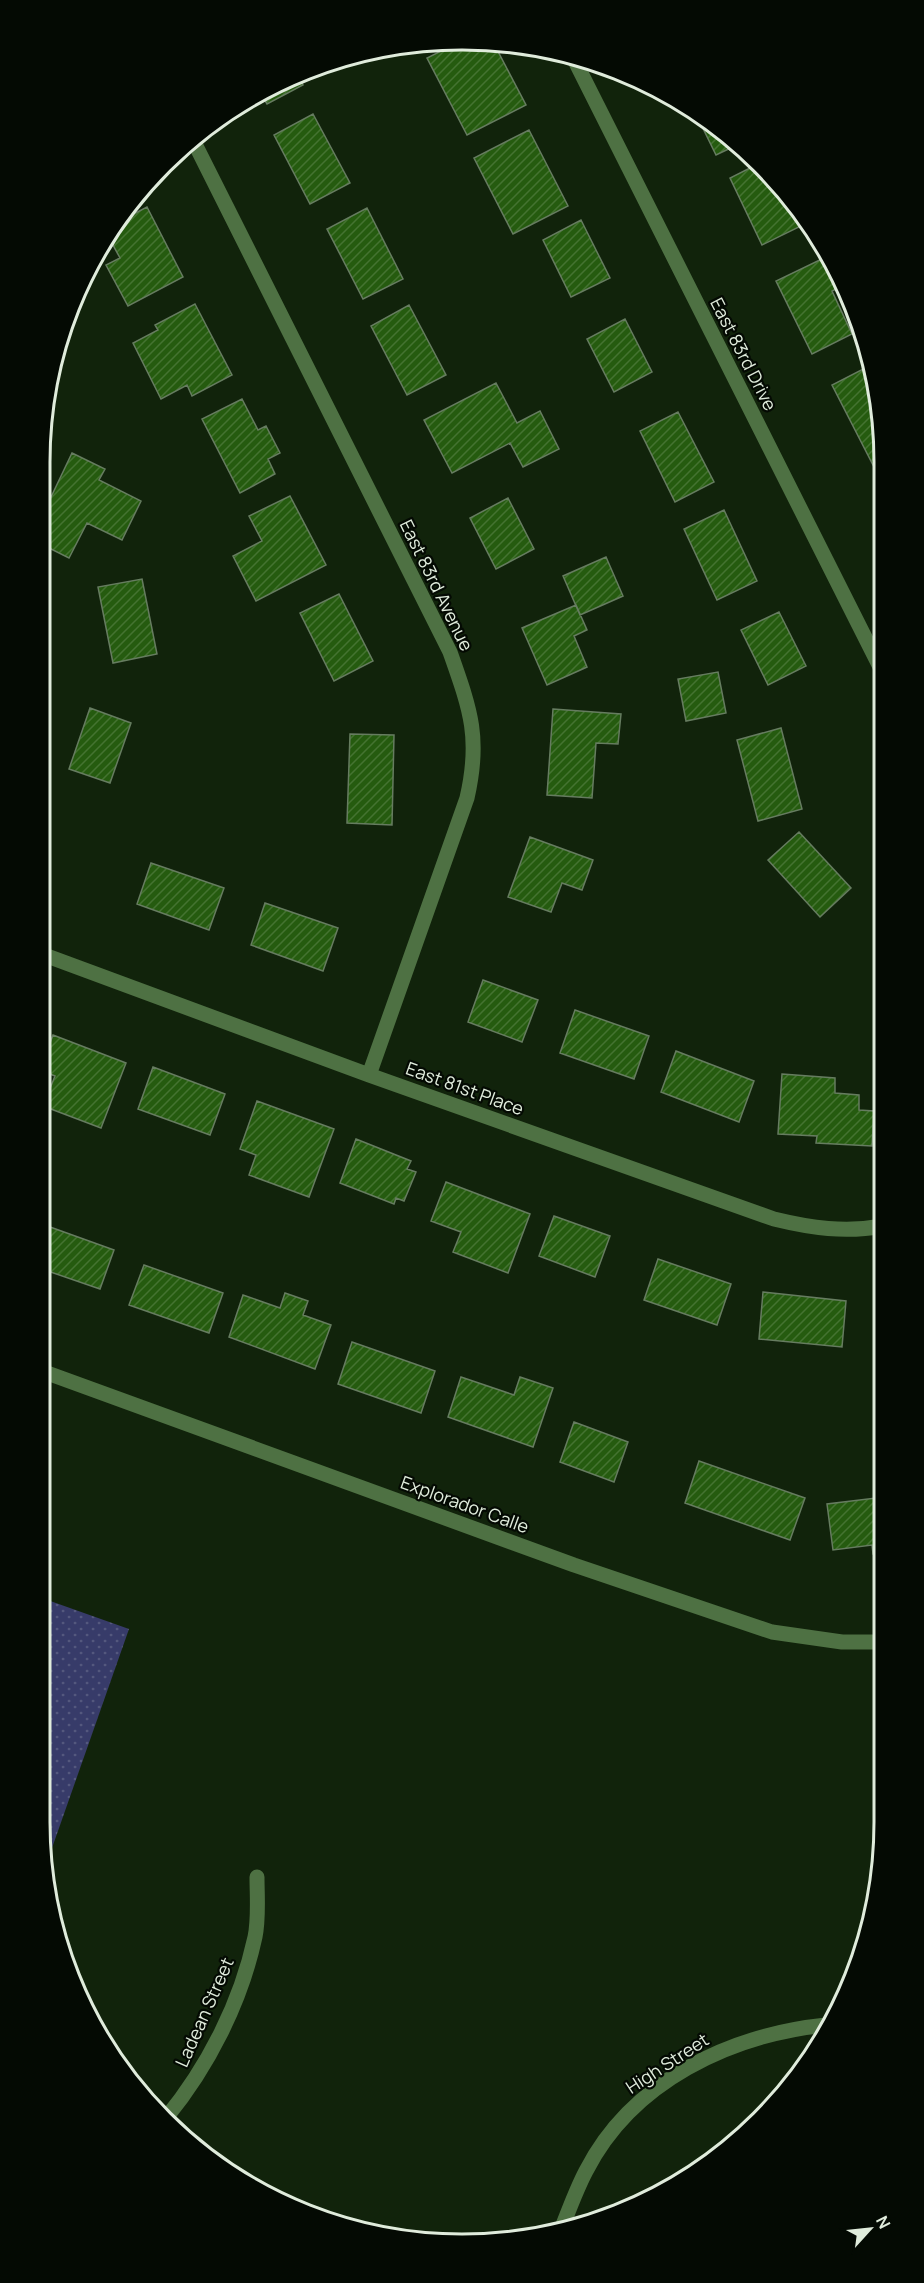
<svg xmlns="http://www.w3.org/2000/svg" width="924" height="2283" viewBox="0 0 924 2283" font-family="Manrope,sans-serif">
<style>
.park{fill:url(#park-dots)}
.building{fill:url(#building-hatch);stroke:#667c60;stroke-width:1.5}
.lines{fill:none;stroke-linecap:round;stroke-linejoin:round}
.minor{stroke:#4e7143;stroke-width:15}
.labels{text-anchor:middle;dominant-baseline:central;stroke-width:4.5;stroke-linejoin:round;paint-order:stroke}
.street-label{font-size:18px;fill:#e0ecdc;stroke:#040a03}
.rim{fill:none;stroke:#e0ecdc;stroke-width:3}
</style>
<defs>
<pattern id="park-dots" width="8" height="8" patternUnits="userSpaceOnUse" patternTransform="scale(1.5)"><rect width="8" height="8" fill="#373b69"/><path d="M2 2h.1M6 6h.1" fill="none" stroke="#54587e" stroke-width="1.8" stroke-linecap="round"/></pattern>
<pattern id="building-hatch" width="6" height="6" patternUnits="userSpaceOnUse" patternTransform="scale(1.5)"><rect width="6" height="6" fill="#255b0f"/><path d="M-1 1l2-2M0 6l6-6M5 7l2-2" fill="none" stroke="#447331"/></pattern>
</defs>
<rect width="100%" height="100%" fill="#11230b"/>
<!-- park -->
<path class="park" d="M39,1597L129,1629L46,1865L39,1821Z"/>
<!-- building -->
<path class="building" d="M461,41L493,42L526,105L467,135L427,58Z
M298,74L303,85L267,104L260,92Z
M693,108L697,110L737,145L716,155Z
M313,114L350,183L310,204L274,135Z
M529,130L568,206L513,234L474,158Z
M758,164L781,184L798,209L796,210L803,225L762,245L730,178Z
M147,207L183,277L128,306L106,265L120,258L107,234L116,223Z
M367,208L403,279L363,299L327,229Z
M581,220L610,278L571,297L543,240Z
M828,256L844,285L832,291L852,334L812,354L776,281Z
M195,304L232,375L192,396L187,385L161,399L133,343L158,330L155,325Z
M409,305L446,375L407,395L371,326Z
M625,319L652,372L614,392L587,339Z
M869,366L881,406V463L874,467L832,385Z
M496,383L517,423L540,411L559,449L523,467L510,443L452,473L424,420Z
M242,399L258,430L266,426L280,453L268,459L275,474L240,493L202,419Z
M678,412L714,482L675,502L640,431Z
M72,453L105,469L99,480L141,501L122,540L87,523L69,558L39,543V491L51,497Z
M290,496L326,565L256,601L233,556L262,541L249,516Z
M508,498L534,549L496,569L470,518Z
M724,510L757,581L717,600L684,529Z
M606,557L623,596L580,615L563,576Z
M142,579L157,654L113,663L98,587Z
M339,594L373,661L334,681L300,613Z
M576,605L587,630L574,636L587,667L547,685L522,628Z
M779,612L806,666L768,685L741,630Z
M718,672L726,713L686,721L678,679Z
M90,708L131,723L110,783L69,769Z
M553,709L621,714L618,744L596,743L592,798L547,795Z
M781,728L802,809L758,821L737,740Z
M350,734L394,735L392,825L347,823Z
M799,832L851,888L820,917L768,860Z
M530,837L593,860L582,890L562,883L551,912L508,897Z
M151,863L224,888L209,930L137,904Z
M883,898V940L875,899Z
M265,903L338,928L323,971L251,945Z
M483,980L538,1000L522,1042L468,1022Z
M575,1010L649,1036L634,1079L560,1053Z
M53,1035L126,1063L101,1128L43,1106L55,1076L40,1070Z
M676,1051L754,1081L739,1122L661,1092Z
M153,1067L225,1094L210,1135L138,1109Z
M782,1074L835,1078V1093L859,1095V1110L874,1111L872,1146L816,1143L817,1136L778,1134Z
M257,1101L334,1129L309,1197L249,1175L256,1155L240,1149Z
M356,1139L411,1161L407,1169L416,1172L404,1201L396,1198L394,1204L340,1183Z
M446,1182L530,1214L508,1273L453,1252L461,1232L431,1221Z
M554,1216L610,1236L595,1277L539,1256Z
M39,1223L114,1250L100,1289L39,1268Z
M658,1259L731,1284L717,1325L644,1300Z
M144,1265L223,1293L209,1333L129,1305Z
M763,1292L846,1301L842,1347L759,1339Z
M285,1293L308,1301L303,1315L331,1325L315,1369L229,1337L243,1295L280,1308Z
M884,1300V1327L877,1302Z
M352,1342L435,1371L421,1413L338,1384Z
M461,1377L514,1395L520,1377L553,1388L533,1447L448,1417Z
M574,1422L628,1442L614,1482L560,1462Z
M699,1461L805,1498L790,1540L685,1503Z
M884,1497V1553L873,1554L872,1545L833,1550L827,1504Z"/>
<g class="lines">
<!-- minor -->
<path class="minor" d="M572,55L882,671
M192,138L450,652C470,709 481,737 467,798L369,1075
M39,953L369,1075L774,1219C811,1228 845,1233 883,1226
M39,1370L574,1565L772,1632L842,1642H885
M166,2118C208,2067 241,2002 255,1937C259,1918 257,1896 257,1877
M561,2230C569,2210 576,2190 586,2171C632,2081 730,2035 826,2025"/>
</g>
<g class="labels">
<!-- street labels -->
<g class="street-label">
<text transform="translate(744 354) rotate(63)">East 83rd Drive</text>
<text transform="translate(437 585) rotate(64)">East 83rd Avenue</text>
<text transform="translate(465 1088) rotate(20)">East 81st Place</text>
<text transform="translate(465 1504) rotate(20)">Explorador Calle</text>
<text transform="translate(204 2012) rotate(-66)">Ladean Street</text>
<text transform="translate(667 2063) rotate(-33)">High Street</text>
</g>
</g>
<!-- crop -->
<path d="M0 0H924V2283H0ZM462 50H462A412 412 0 0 1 874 462V1822A412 412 0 0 1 462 2234H462A412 412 0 0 1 50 1822V462A412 412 0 0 1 462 50Z" fill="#040a03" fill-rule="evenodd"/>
<path class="rim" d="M462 50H462A412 412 0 0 1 874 462V1822A412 412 0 0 1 462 2234H462A412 412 0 0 1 50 1822V462A412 412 0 0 1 462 50Z"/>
<!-- north arrow -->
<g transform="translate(870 2229) rotate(63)" stroke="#040a03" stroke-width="4.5" paint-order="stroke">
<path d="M0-4.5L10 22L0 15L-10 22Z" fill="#e0ecdc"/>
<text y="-9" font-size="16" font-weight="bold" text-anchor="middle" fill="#e0ecdc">N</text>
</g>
</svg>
